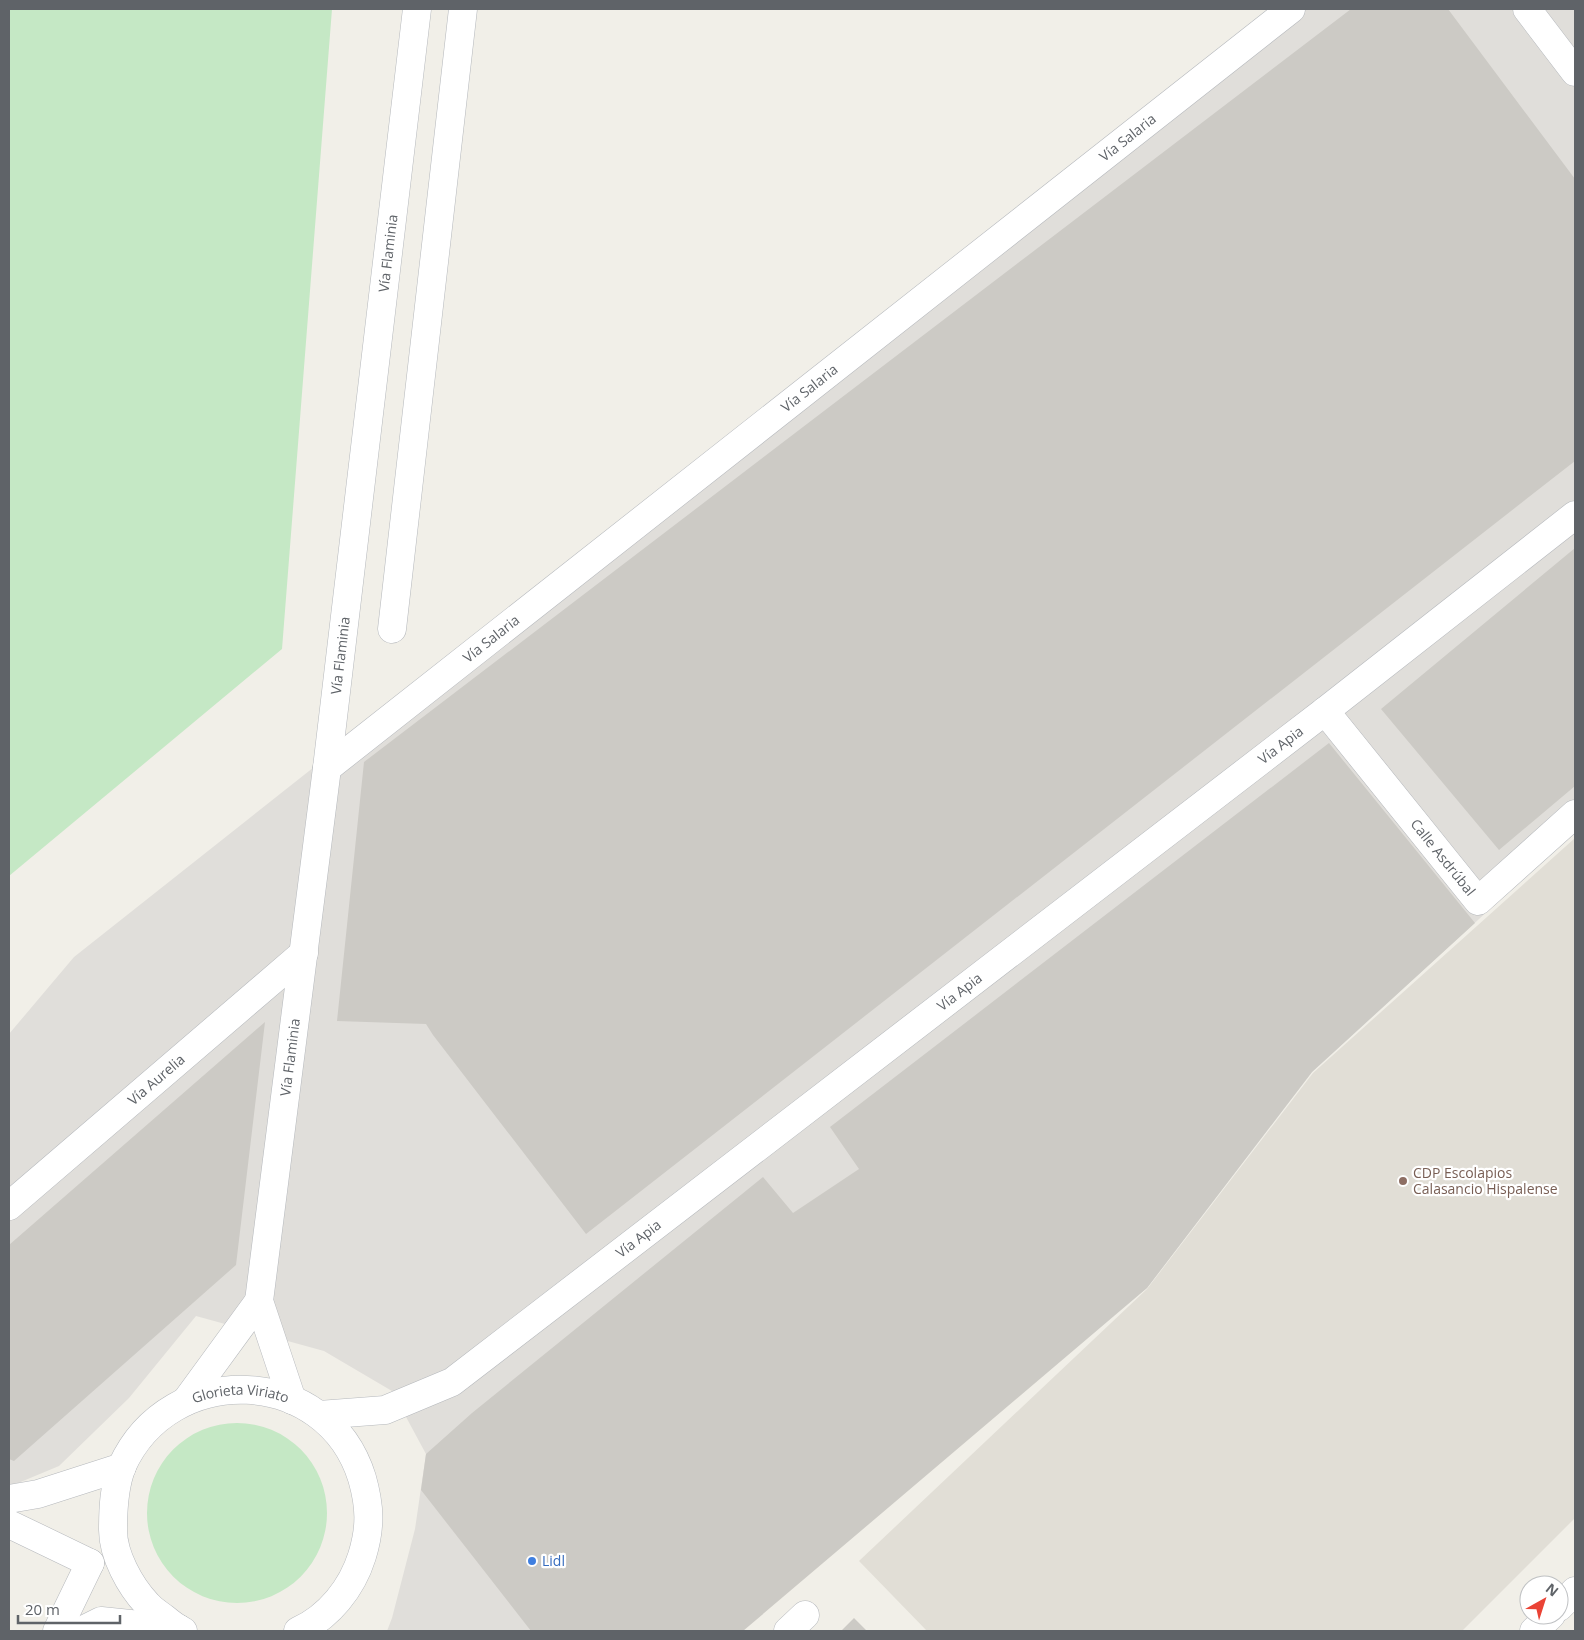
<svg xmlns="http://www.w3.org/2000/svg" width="1584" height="1640" font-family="'Open Sans',sans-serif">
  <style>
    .industrial { fill: #e0deda }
    .education { fill: #e1ded6 }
    .green { fill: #c5e8c5 }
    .building { fill: #cccac5 }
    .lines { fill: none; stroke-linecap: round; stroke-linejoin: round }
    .minor-casing { stroke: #b5b8bc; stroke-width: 29 }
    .minor { stroke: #fff; stroke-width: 28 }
    .education-dot { fill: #8d6e63; stroke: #fff; stroke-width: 2 }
    .shop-dot { fill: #3f7fe0; stroke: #fff; stroke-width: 2 }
    .labels { text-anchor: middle; stroke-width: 4.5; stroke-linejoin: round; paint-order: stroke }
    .street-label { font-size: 14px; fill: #5f6368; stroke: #fff }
    .education-label { font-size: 14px; fill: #785e54; stroke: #fff; text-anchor: start }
    .shop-label { font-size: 14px; fill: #366cbe; stroke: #fff; text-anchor: start }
  </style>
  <rect width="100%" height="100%" fill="#f1efe8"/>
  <path class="industrial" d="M1272,9H1575V831L1312,1072L1147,1288L812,1554L734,1631H387L392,1618L415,1529L426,1454L392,1391L324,1351L196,1316L129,1398L59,1466L11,1486L9,1485V1034L74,957Z"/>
  <path class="education" d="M1575,838V1518L1462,1631H927L859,1561L1147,1289L1313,1073Z"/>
  <path class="green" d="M9,9H332L282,649L9,876Z
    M147 1513a90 90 0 1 1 180 0a90 90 0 1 1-180 0Z"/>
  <path class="building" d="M1351,9H1448L1575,179V461L586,1234L433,1035L426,1024L337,1021L364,762Z
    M1575,548V786L1499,850L1381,709Z
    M1329,743L1475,923L1312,1072L1147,1288L743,1631H531L421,1490L426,1454L472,1413L763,1177L793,1213L859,1169L830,1127Z
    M265,1022L236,1265L14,1461L9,1459V1245Z
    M854,1618L867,1631H841Z"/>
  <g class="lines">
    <defs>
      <g id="minor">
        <path d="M1527,9L1575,72"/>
        <path d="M392,629L463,9"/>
        <path id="s1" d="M1325,711L1478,901L1575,814"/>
        <path id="s2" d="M327,768L1291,9"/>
        <path id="s3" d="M9,1206L304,953"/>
        <path id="s4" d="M292,1400L259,1301L327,768L417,9"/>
        <path d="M186,1401L259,1301"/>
        <path id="s5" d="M319,1415L385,1410L452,1382L1325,711L1575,515"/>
        <path d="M9,1499L38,1494L122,1467"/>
        <path d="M9,1524L90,1563"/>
        <path d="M1559,1607L1575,1591"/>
        <path d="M57,1631L90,1563"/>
        <path d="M81,1631L101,1621L179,1629"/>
        <path id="s6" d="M183,1631C176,1628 170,1623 164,1618C159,1614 152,1610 147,1604C130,1586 113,1555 113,1530C113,1508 114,1486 122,1466C170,1360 327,1365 362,1478C370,1506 371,1527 362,1556C352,1588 329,1617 298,1631"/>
        <path d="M788,1631L805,1615"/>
        <path d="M1534,1631L1551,1615"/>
      </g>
    </defs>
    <use href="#minor" class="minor-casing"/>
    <use href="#minor" class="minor"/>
  </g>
  <circle class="education-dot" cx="1403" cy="1181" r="5"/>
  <circle class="shop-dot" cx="532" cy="1561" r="5"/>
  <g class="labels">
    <g class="street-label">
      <text dy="5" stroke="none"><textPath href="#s2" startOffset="1019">Vía Salaria</textPath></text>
      <text dy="5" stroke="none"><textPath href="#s4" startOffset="1160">Vía Flaminia</textPath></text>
      <text dy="5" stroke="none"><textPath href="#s2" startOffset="614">Vía Salaria</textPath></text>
      <text dy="5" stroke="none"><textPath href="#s2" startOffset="209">Vía Salaria</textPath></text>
      <text dy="5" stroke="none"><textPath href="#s4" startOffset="755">Vía Flaminia</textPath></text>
      <text dy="5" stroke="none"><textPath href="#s5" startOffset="1184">Vía Apia</textPath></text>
      <text dy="5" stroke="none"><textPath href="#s1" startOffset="188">Calle Asdrúbal</textPath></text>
      <text dy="5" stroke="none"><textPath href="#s5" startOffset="779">Vía Apia</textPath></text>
      <text dy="5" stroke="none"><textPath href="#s4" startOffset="350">Vía Flaminia</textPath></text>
      <text dy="5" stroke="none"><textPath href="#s3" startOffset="194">Vía Aurelia</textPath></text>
      <text dy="5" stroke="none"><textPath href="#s5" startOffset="374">Vía Apia</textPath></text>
      <text dy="5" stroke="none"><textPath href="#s6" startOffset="342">Glorieta Viriato</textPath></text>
    </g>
    <g class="education-label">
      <text x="1413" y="1178">CDP Escolapios<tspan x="1413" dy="16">Calasancio Hispalense</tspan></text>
    </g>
    <g class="shop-label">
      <text x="542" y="1566">Lidl</text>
    </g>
  </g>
  <rect width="1584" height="1640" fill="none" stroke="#5f6368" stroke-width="20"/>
  <g transform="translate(1544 1600) rotate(39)"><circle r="24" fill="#ffffff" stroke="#bfc1c3"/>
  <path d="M0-4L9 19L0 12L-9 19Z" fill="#ea4335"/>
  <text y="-8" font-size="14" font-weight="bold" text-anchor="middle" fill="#5f6368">N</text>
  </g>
  <path d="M18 1615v8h102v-8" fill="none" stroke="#5f6368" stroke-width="2.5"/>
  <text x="25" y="1615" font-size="15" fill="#5f6368" stroke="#ffffff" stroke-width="4" paint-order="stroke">20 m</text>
</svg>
